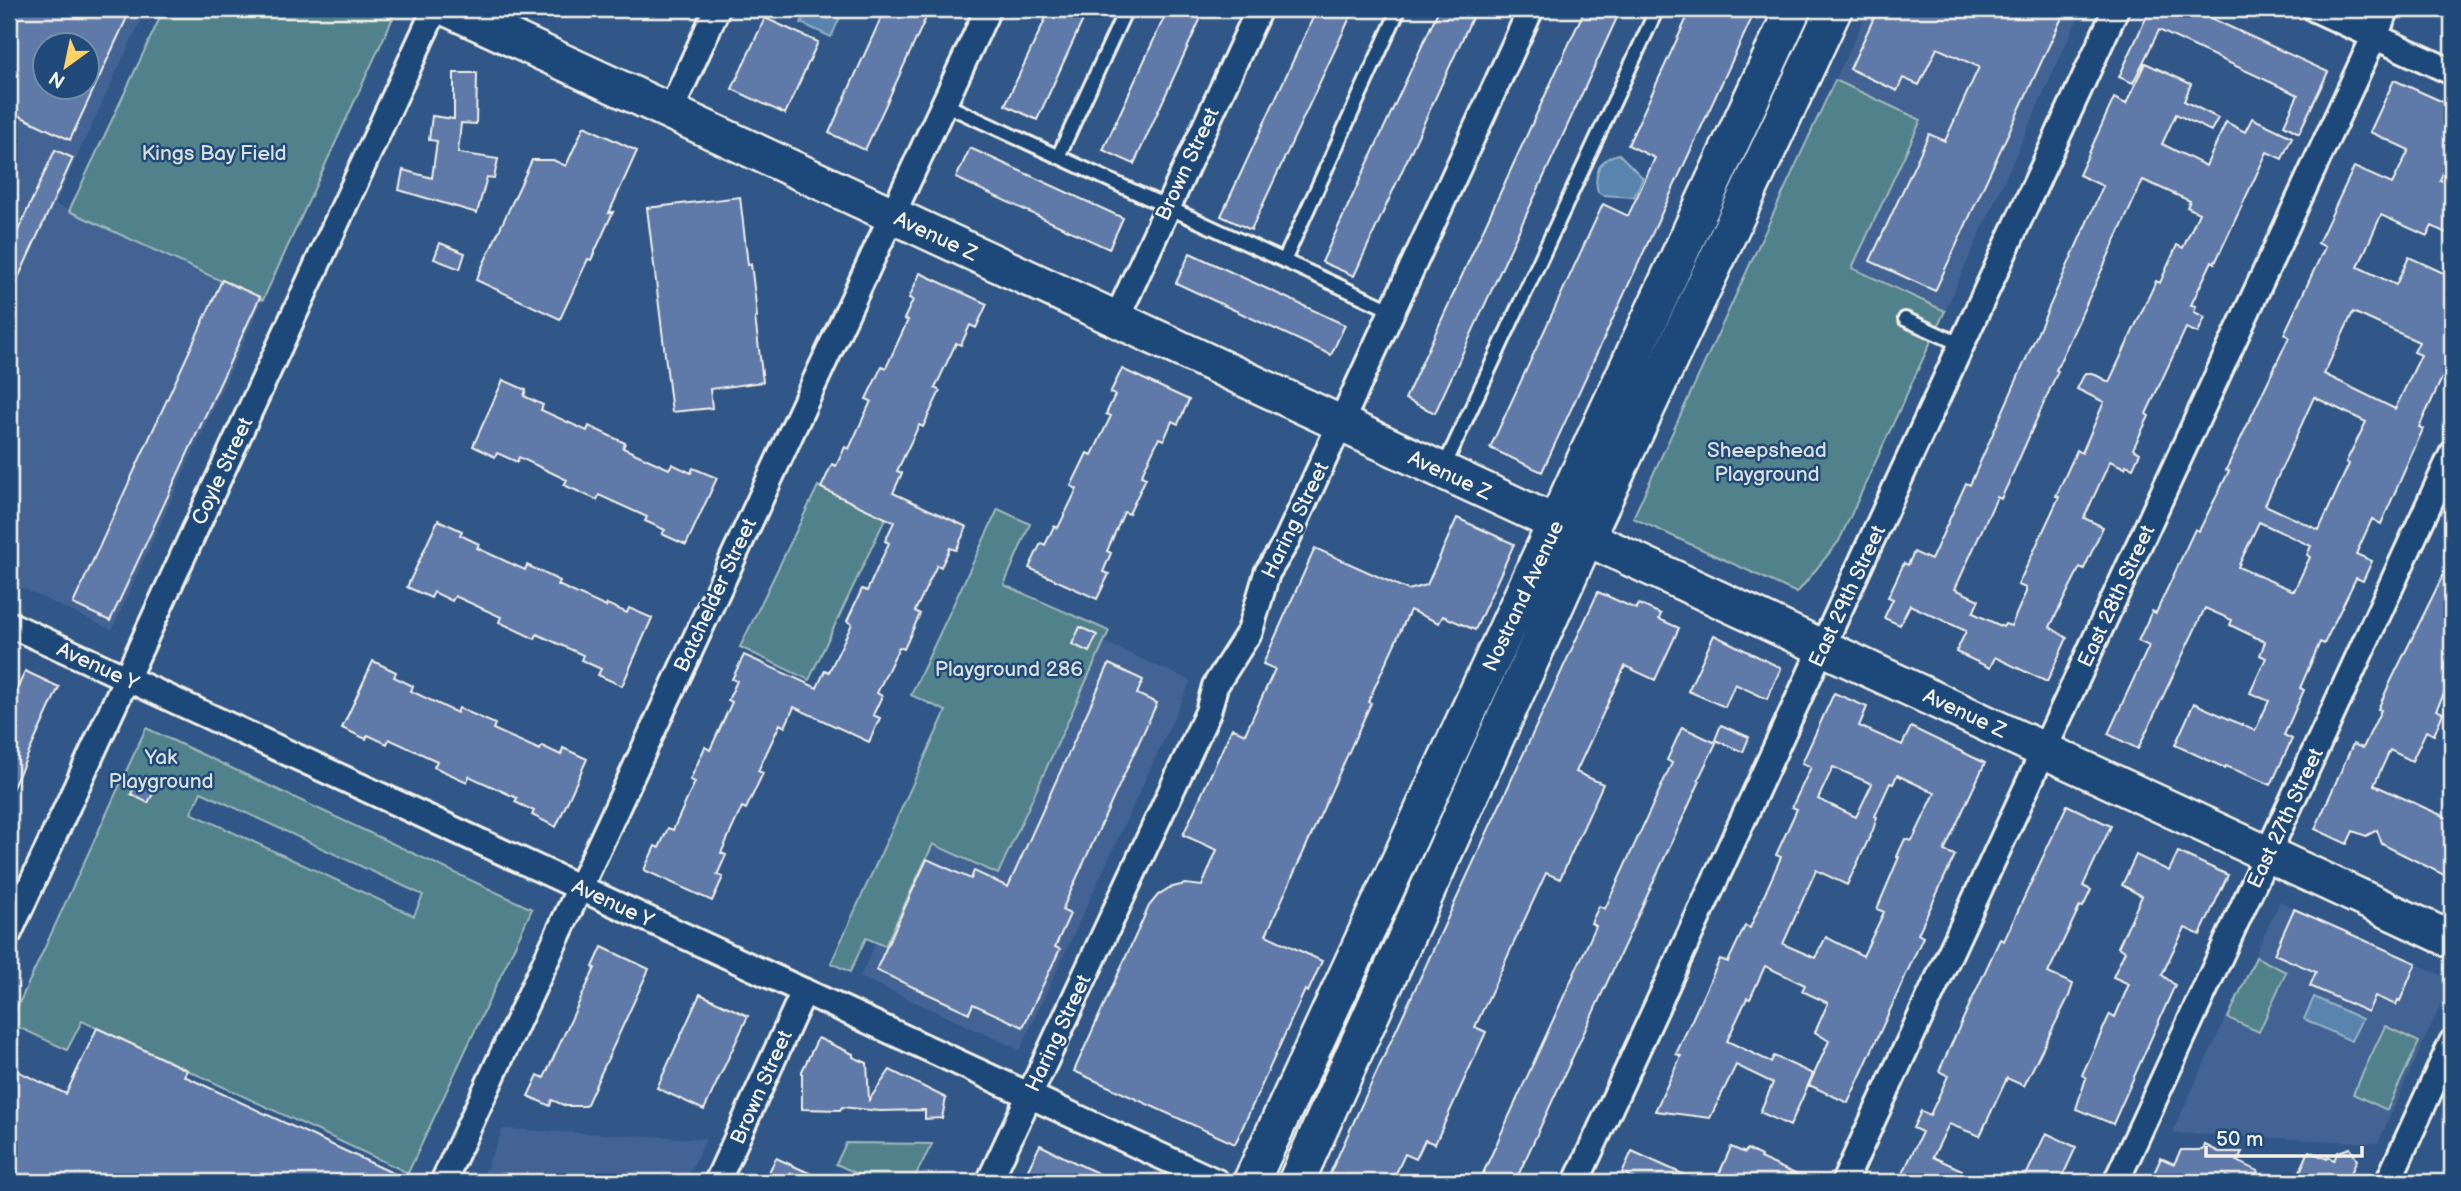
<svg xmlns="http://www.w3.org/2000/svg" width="2461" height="1191" font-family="'Balsamiq Sans',sans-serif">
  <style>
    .built { fill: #426493; fill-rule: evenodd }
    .green { fill: #51818b; stroke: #a2b9ba; stroke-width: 2; fill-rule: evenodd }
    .water { fill: #5984ad; stroke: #97b0c5; stroke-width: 2 }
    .building { fill: #5e79a8; stroke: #f4f1e8; stroke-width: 2; fill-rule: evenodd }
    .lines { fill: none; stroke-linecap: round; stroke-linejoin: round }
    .lane-casing { stroke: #f4f1e8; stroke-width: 18 }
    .street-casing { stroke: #f4f1e8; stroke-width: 30 }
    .secondary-casing { stroke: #f4f1e8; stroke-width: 40 }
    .lane { stroke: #1f4a7a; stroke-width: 12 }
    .street { stroke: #1f4a7a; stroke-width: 24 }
    .secondary { stroke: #1f4a7a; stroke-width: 35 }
    .labels { text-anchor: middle; stroke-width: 5; stroke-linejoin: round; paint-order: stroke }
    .park-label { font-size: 21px; fill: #dce0da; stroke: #1f4a7a }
    .street-label { font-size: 21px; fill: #f4f1e8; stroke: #1f4a7a }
  </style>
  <rect width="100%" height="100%" fill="#305787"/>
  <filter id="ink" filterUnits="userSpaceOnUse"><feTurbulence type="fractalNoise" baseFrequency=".0143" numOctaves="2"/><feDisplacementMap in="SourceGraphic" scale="14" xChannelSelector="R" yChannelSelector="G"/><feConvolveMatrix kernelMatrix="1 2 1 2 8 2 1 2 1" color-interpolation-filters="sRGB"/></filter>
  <g filter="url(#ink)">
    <path class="built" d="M9,9H146L55,204L263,300L112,630L9,582ZM46,46H88V88H46Z
      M1869,9H2082L1945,311L1852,268L1921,121L1835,80Z
      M1104,642L1191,681L1020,1050L860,977L876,942L885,945L933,844L999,874Z
      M2280,901L2452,980L2378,1143L2172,1133Z
      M503,1129L706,1139L686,1182H480Z"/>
    <path class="green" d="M164,9H397L263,300L69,211Z
      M1835,80L1921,120L1852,268L1945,311L1839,541L1797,593L1633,518Z
      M818,486L886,517L809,680L740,647Z
      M998,509L1030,524L1004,585L1109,631L998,874L933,844L885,946L866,938L850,972L831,963L946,711L911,695Z
      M146,728L532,909L408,1173L82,1021L67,1050L10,1023ZM201,792L423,895L414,916L191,813Z
      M2256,957L2286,972L2259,1032L2228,1018Z
      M2385,1026L2419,1042L2387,1110L2353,1094Z
      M846,1143L932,1144L912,1182H875L836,1164Z"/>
    <path class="water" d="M808,9L829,19L833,12L836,13L838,9L843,11L831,37L801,23Z
      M1619,154L1643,178L1634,197L1603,195L1598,192C1593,174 1599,158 1619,154Z
      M2314,997L2362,1019L2351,1041L2304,1019Z"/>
    <path class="building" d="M9,9H131L70,140L9,111ZM46,46H88V88H46Z
      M885,9H930L865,150L829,133Z
      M1050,9H1088L1037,120L1005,105Z
      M1168,9H1205L1134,164L1103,150Z
      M1317,9H1354L1251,230L1221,216Z
      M1439,9H1476L1354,276L1322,262Z
      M1585,9H1621L1435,413L1405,399Z
      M1691,9H1756L1542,472L1490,448L1603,204L1628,216L1655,158L1628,145Z
      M1878,9H2066L1935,291L1870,261L1929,134L1945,141L1979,67L1937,48L1919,85L1903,78L1897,91L1850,69Z
      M2150,9H2191L2328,72L2299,133L2284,125L2298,95L2159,30L2133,83L2119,77Z
      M765,18L818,42L785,114L732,89Z
      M2145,63L2191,84L2184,101L2218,118L2211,131L2176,114L2162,144L2206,166L2226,122L2245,132L2252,118L2292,137L2282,159L2267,152L2215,263L2212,261L2191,305L2196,306L2194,312L2205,317L2198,333L2186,328L2146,414L2149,416L2133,449L2140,453L2133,468L2126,465L2125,468L2110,461L2084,518L2103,527L2084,569L2080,567L2050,627L2067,638L2047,682L1995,657L1990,668L1956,652L1966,631L1910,605L1900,625L1884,618L1893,599L1888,597L1904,563L1908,565L1914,552L1931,560L1966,483L1970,485L2103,186L2079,175L2114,98L2126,104ZM2143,180L2190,201L2187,207L2199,213L2183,248L2177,245L2160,283L2156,281L2109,382L2092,373H2085L2077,389L2104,402L2082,453L2077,450L2056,496L2059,497L2018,585L2026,588V592L2011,626L2005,624L2003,627L1973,613L1979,600L1955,589L1997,497L2001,499L2008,484L2058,371L2056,370Z
      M454,73H477L476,124L461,123L458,153L498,159L494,178L487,177L477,213L399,190L403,170L432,178L437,141L429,140L432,116L454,119Z
      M2394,80L2452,106V153L2440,180L2452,185V236L2432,226L2427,236L2381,215L2358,267L2396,285L2409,257L2452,277V370L2447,367L2430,404L2419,427L2423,429L2381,524L2372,519L2356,554L2372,561L2363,581L2356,578L2324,644L2320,642L2300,688L2304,690L2284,735L2292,739L2271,785L2226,766L2225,768L2175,745L2194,703L2255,731L2269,701L2250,693L2266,658L2260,655L2265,642L2230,625L2232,620L2205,608L2138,749L2108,734L2149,646L2138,641L2152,611L2156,613L2195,529L2199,531L2229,471L2226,470L2289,337L2284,334L2325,247L2318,243L2354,167L2392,184L2409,150L2370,132ZM2353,312L2419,342L2414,352L2421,355L2395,409L2324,374ZM2314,397L2366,422L2346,462L2349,464L2319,530L2265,505ZM2259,522L2311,546L2307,555L2310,557L2294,591L2238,567Z
      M584,126L637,151L609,213L613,212L591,260L588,259L560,319L476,280L532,160H553L566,166Z
      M970,148L1123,218L1109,249L956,178Z
      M55,150L73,158L9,298V250Z
      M740,197L748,265L751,264L755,296L757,317H755L763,382L710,389L712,408L672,412L647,208Z
      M440,243L465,253L460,269L434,259Z
      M1190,253L1345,325L1331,355L1176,283Z
      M920,273L987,304L976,328L970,325L961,345L956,343L935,388L940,391L923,427L919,425L897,471L902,473L893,493L967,527L956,550L950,548L941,567L937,565L915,611L920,614L904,649L899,647L877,693L882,696L873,715L880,718L869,742L794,707L785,727L780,724L758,771L763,773L746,809L742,807L721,853L726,855L717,875L723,877L712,901L644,870L655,846L659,848L668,828L673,830L695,782L690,780L705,747L710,750L732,702L728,700L737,681L732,679L744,655L817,688L825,670L829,672L852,624L847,621L862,589L867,591L889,543L885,541L894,522L821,488L832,464L836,466L845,447L849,449L871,401L866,399L882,366L886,368L908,320L904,319L913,300L909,298Z
      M222,280L260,297L110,621L73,604Z
      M1122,369L1189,400L1178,424L1172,421L1164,440L1159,438L1141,476L1146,478L1129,514L1124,512L1107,551L1111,553L1103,572L1109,574L1097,599L1029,568L1041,543L1045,545L1054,526L1058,528L1077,489L1071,486L1087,453L1092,455L1111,416L1106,414L1115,395L1110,393Z
      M503,380L526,390L524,396L543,405L541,410L587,431L589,426L625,443L623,448L669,469L672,464L691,473L693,468L717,478L686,545L662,534L665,530L645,521L647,517L599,495L597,500L564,485L567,480L519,457L517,462L497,453L495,457L473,446Z
      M1457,518L1514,544L1475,630L1443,616L1439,623L1410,610L1368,702L1371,703L1266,935L1322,961L1308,992L1305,990L1235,1144L1074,1071L1149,906L1158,895L1169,888L1185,884L1202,886L1217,850L1183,835L1232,728L1245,734L1275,669L1263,664L1315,548L1408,590L1427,585Z
      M438,520L462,531L460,535L479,544L477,548L525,570L527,565L560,581L558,585L606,607L607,604L627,613L629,608L652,618L622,686L598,675L601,669L581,660L583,655L537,634L535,639L499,622L501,617L455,596L452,601L434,592L431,598L407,587Z
      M2452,557V678L2436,710L2443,713L2434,735L2426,731L2412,761L2390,750L2374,785L2452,820V879L2382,844L2377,830L2366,836L2353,831L2347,844L2315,829L2353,744L2363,748L2381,710L2378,709L2388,687Z
      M1598,592L1636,609L1639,604L1661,614L1659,619L1679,628L1655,680L1625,666L1576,772L1603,784L1560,879L1546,873L1475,1027L1486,1032L1435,1144L1425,1140L1416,1159L1405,1154L1392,1182H1326Z
      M1080,627L1097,635L1089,652L1072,644Z
      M1714,635L1781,668L1767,699L1735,684L1725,707L1688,691Z
      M373,661L396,672L394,677L413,686L411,691L457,713L459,708L495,724L493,729L540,750L542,746L561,755L563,748L587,759L556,827L532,815L534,811L515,802L517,798L469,776L467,782L434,767L437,761L389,739L387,744L368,735L366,739L342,728Z
      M1109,664L1143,680L1137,694L1157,703L1062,910L1070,914L1055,947L1060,949L1023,1027L973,1004L969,1013L876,970L927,859L971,879L974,871L1008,887Z
      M25,671L59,687L9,796V708Z
      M1834,693L1867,707L1859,726L1902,745L1911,727L1985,763L1944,851L1955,855L1918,934L1923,937L1848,1103L1809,1085L1829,1041L1815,1032L1828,1003L1802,991L1805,985L1765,966L1750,999L1747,998L1727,1041L1771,1062L1774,1056L1813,1074L1790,1126L1760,1112L1773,1083L1736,1065L1710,1118L1655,1111L1681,1056L1676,1054L1720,959L1728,962L1745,926L1750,928L1781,857L1776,855L1797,809L1792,807L1811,767L1802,763ZM1833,767L1872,784L1856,817L1818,799ZM1897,775L1935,793L1914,837L1911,841L1905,839L1897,856L1899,857L1877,909L1884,912L1863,956L1826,937L1815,958L1783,944L1816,870L1847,885L1873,830L1877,817L1875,816L1890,783L1893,784Z
      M1721,725L1749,737L1743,752L1715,740Z
      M1682,727L1716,743L1698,780L1700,781L1515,1182H1479L1596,926L1591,923L1599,906L1605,909L1672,763L1667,760Z
      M139,777L157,786L148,803L131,794Z
      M2067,805L2111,826L2083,886L2091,890L2083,907L2080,906L2048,973L2073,984L2069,996L2024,1086L2007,1078L1980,1136L1949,1124L1933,1157L1962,1170L1956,1182H1899L1922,1132L1913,1128L1921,1111L1930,1115L1948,1076L1939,1071L2000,939L2004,941Z
      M2178,852L2228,875L2200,935L2185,928L2172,953L2162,975L2175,985L2113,1124L2076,1109L2086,1078L2082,1075L2110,1014L2115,1017L2129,984L2113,977L2125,951L2118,947L2142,896L2122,885L2136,855L2169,871Z
      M2294,909L2416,963L2400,1001L2398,1000L2396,1005L2375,996L2368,1012L2310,986L2316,972L2274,954Z
      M602,947L649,969L586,1106H566L552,1100L550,1106L528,1096L538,1075L544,1078L595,968L593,967Z
      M700,994L748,1016L704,1110L657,1088Z
      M97,1028L187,1070L184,1076L412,1182H9V1078L13,1069L66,1094Z
      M818,1038L853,1054V1057L867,1063L869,1100L890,1070L946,1098L942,1118L925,1119V1110L880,1111L842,1107L840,1110L802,1109V1071Z
      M2046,1133L2076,1147L2060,1182H2023Z
      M1040,1145L1078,1164L1117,1182H1022Z
      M2205,1145L2219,1152H2242L2237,1161L2258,1171L2253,1182H2239L2226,1176L2223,1182H2166L2153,1175L2161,1158L2174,1164L2181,1150H2203Z
      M1731,1147L1745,1153L1747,1149L1761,1156L1760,1158L1813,1182H1738L1719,1174Z
      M2350,1148L2357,1160L2347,1182H2299L2301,1177L2298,1176L2309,1151L2327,1159L2328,1157L2334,1160L2338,1152Z
      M1632,1151L1700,1182H1641L1622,1173Z
      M776,1158L829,1182H764Z"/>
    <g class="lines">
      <defs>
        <path id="lane" d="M944,104L1393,311
          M1058,157L1126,9
          M1284,261L1399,9
          M1905,319L1962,345
          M1443,469L1657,9"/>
        <path id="street" d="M2315,9L2452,72
          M670,112L717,9
          M1116,320L1259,9
          M9,624L1217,1182
          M9,933L435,9
          M443,1182L988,9
          M717,1182L804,991
          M989,1182L1208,712L1215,686L1250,631L1267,573L1285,544L1531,9
          M1576,1182L2116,9
          M1844,1182L2387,9
          M2116,1182L2452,454
          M2388,1182L2452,1042"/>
        <path id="secondary" d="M449,9L2452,940
          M1251,1182L1793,9
          M1296,1182L1586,538L1834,9"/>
      </defs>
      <use href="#lane" class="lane-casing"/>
      <use href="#street" class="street-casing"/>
      <use href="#secondary" class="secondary-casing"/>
      <use href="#lane" class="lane"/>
      <use href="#street" class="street"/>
      <use href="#secondary" class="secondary"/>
    </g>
  </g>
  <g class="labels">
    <g class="park-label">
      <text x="214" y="160">Kings Bay Field</text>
      <text x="1767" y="457">Sheepshead<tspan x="1767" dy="24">Playground</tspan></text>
      <text x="1009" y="676">Playground 286</text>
      <text x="161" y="764">Yak<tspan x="161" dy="24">Playground</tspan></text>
    </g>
    <g class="street-label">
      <text transform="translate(1187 164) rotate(-65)" y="7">Brown Street</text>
      <text transform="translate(936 236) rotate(25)" y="7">Avenue Z</text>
      <text transform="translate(222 471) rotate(-65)" y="7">Coyle Street</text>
      <text transform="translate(1450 475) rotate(25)" y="7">Avenue Z</text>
      <text transform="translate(1295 520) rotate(-64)" y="7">Haring Street</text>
      <text transform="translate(715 595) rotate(-65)" y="7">Batchelder Street</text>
      <text transform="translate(1523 596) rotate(-65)" y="7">Nostrand Avenue</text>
      <text transform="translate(1847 596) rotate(-65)" y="7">East 29th Street</text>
      <text transform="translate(2116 596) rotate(-65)" y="7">East 28th Street</text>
      <text transform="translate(98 666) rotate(25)" y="7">Avenue Y</text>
      <text transform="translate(1965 713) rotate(25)" y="7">Avenue Z</text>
      <text transform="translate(2285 818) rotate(-65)" y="7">East 27th Street</text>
      <text transform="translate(613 903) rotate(25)" y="7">Avenue Y</text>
      <text transform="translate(1058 1033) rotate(-65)" y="7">Haring Street</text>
      <text transform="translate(761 1087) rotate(-66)" y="7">Brown Street</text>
    </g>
  </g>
  <rect width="2461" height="1191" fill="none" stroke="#1f4a7a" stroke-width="35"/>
  <rect x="18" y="18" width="2426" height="1156" fill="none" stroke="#f4f1e8" stroke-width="2.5" filter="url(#ink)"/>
  <g transform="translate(66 66) rotate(213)"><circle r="33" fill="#1f4a7a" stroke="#748da6" stroke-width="2"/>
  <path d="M0-5L12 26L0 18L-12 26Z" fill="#ffd166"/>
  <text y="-10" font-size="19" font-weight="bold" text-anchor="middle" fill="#f4f1e8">N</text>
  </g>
  <path d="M2206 1146v10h156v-10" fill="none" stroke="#f4f1e8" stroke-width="3.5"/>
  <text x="2216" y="1146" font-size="21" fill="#f4f1e8" stroke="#1f4a7a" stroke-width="5" paint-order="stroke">50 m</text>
</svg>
